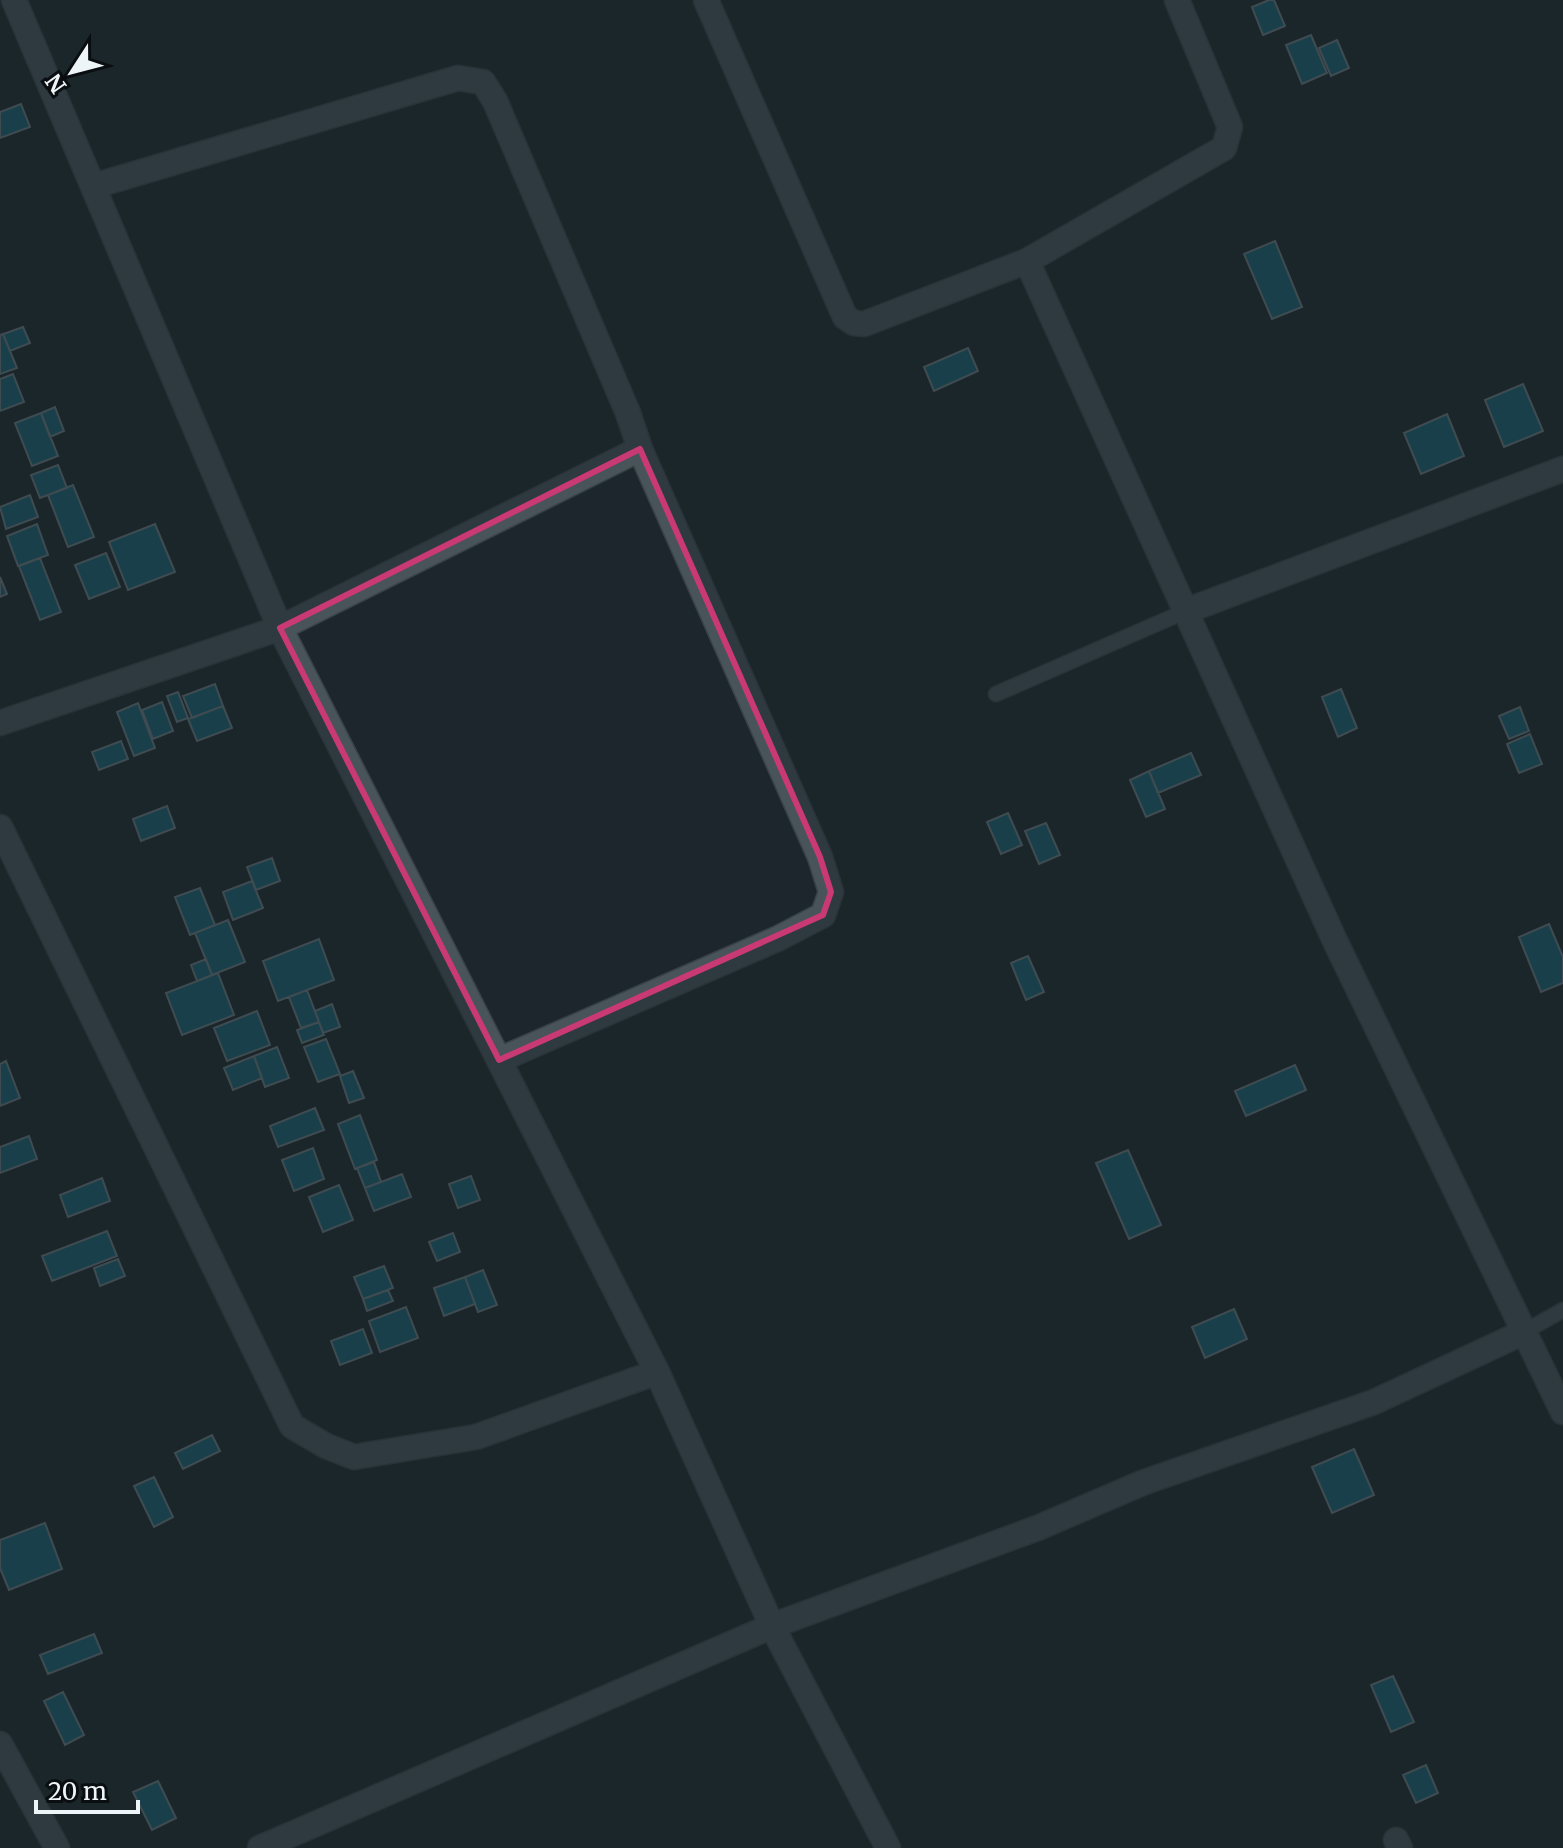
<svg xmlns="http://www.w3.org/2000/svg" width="1563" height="1848" font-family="Merriweather,serif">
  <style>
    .building { fill: #186170; stroke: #6a797c; stroke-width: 2 }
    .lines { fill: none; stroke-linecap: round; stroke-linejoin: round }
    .lane-casing { stroke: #394246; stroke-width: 17 }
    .street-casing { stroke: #394246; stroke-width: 27 }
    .lane { stroke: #48535a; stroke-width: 14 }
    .street { stroke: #48535a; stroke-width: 24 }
    .marked { fill: none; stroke: #c93973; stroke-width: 6; stroke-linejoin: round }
  </style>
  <rect width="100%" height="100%" fill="#1c262c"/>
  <path class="building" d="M1269,0H1274L1285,26L1263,35L1252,7Z
    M1311,35L1327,73L1302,84L1286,45Z
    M1337,40L1349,68L1331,76L1319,48Z
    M21,104L30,127L0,138V112Z
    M1275,241L1302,307L1272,319L1244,254Z
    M23,327L30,343L10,351L3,334Z
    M3,334L17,368L0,374V335Z
    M968,348L978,371L934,391L924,367Z
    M13,374L24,402L0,411V379Z
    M1523,384L1543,431L1504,447L1485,400Z
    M55,407L64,431L50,437L41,413Z
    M41,413L58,456L32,466L15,423Z
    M1447,414L1464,456L1421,474L1404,433Z
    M58,465L67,488L40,498L31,475Z
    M73,485L94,537L68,547L48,495Z
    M30,495L38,517L6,529L0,507Z
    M37,524L48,555L18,566L7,536Z
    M155,524L175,572L128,590L109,542Z
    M106,553L120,587L89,599L75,565Z
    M40,558L61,612L40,620L19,566Z
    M0,577L7,594L0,597Z
    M215,684L223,706L192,718L183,696Z
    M1341,689L1357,728L1338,737L1322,697Z
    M178,692L188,718L177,722L167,696Z
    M162,702L173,731L153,739L142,710Z
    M138,703L155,748L134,756L117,712Z
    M223,706L232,728L197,741L188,719Z
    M1520,707L1529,731L1509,739L1499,716Z
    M1530,734L1542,764L1519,773L1507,744Z
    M121,741L128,759L99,770L92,752Z
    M1191,753L1201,775L1158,793L1149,771Z
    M1149,771L1165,809L1146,817L1130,780Z
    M167,806L175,828L141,841L133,819Z
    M1008,813L1022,845L1001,854L987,822Z
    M1046,823L1060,855L1039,864L1025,831Z
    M272,858L280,881L256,890L247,867Z
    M252,881L263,908L233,920L223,892Z
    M200,888L215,925L190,935L175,897Z
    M228,920L245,962L212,975L195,933Z
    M1549,924L1563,957V983L1541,992L1519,937Z
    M319,939L334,980L278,1001L263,961Z
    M1028,956L1044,992L1026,1000L1011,963Z
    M206,959L212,975L197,981L191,965Z
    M218,973L234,1015L182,1035L166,993Z
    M307,990L319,1022L301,1028L289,997Z
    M332,1004L340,1027L323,1033L315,1011Z
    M257,1011L270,1045L227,1061L214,1028Z
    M319,1022L324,1035L302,1043L297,1030Z
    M326,1039L340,1074L318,1082L304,1047Z
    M277,1047L289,1078L265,1087L254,1056Z
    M254,1056L262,1078L233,1090L224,1068Z
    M6,1061L20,1098L0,1106V1064Z
    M1295,1065L1306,1090L1246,1116L1235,1091Z
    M353,1071L364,1098L349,1103L340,1076Z
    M315,1108L324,1130L278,1147L270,1126Z
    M360,1115L377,1160L355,1169L338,1124Z
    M29,1136L37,1159L0,1173V1147Z
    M313,1148L324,1179L294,1191L282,1160Z
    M1128,1150L1161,1225L1129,1239L1096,1163Z
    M374,1162L381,1182L365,1188L357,1168Z
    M402,1174L411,1197L374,1211L365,1188Z
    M471,1176L480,1200L458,1208L449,1184Z
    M102,1178L110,1201L68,1217L60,1195Z
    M339,1185L353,1220L323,1232L309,1197Z
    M107,1231L117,1256L52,1281L42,1256Z
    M453,1233L460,1252L437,1261L429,1242Z
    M118,1259L125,1276L100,1286L94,1268Z
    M384,1266L393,1288L363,1299L354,1277Z
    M483,1270L497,1305L478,1312L465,1277Z
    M465,1277L475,1304L444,1316L434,1288Z
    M388,1290L393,1301L367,1311L363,1299Z
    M406,1307L418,1338L380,1352L369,1321Z
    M1234,1309L1247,1339L1205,1358L1192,1327Z
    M363,1329L372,1353L340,1365L331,1341Z
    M212,1435L220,1451L183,1469L175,1453Z
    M1354,1449L1374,1495L1332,1513L1312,1467Z
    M154,1477L173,1517L154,1527L134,1486Z
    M45,1523L62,1569L9,1590L0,1568V1540Z
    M94,1634L102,1653L48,1674L40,1655Z
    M1393,1676L1414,1722L1391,1732L1371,1685Z
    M63,1692L84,1735L65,1745L44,1701Z
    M1426,1765L1438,1793L1416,1803L1403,1775Z
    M158,1781L176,1818L152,1830L133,1792Z"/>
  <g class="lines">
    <defs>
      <path id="lane" d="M996,694L1186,611
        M1524,1332L1563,1310"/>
      <path id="street" d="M14,0L280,628L657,1372L772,1626L888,1848
        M706,0L845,317L854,323L864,324L1027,261L1224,148L1230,127L1177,0
        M1027,261L1335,941L1563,1412
        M1186,611L1563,469
        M0,723L280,628L640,449L628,413L495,101L483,82L458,78L94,186
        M0,827L292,1426L326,1446L354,1457L476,1437L657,1372
        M499,1060L779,938L823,915L831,892L820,857L640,449
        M0,1744L57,1848
        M1396,1840L1400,1848
        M260,1848L772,1626L1040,1527L1142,1483L1374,1402L1524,1332"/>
    </defs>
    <use href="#lane" class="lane-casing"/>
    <use href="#street" class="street-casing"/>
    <use href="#lane" class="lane"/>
    <use href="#street" class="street"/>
  </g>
  <path d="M0 0H1563V1848H0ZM640,449L820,857L831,892L823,915L499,1060L280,628Z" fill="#1c262c" fill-opacity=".55" fill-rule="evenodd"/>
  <path class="marked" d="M640,449L820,857L831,892L823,915L499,1060L280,628Z"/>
  <g transform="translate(72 72) rotate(234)" stroke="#0a0e11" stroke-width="6" paint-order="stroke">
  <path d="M0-6L14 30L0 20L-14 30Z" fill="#eef5f9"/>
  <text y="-12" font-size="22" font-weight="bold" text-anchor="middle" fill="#eef5f9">N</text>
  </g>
  <path d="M36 1800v12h102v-12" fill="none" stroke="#eef5f9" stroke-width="4"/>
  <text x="48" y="1800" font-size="24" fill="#eef5f9" stroke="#0a0e11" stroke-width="6" paint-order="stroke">20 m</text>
</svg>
